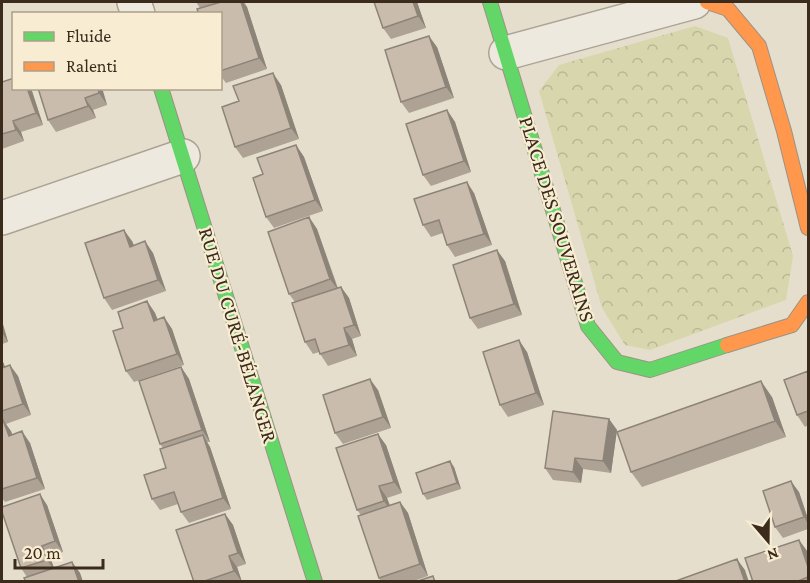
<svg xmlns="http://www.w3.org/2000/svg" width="810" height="583" font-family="'Crimson Pro',serif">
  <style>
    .park { fill: url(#park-crowns) }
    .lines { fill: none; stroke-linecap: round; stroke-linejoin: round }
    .street-casing { stroke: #aba396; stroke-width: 36 }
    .fast-casing { stroke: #9b9285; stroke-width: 16 }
    .slow-casing { stroke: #9b9285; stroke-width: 16 }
    .street { stroke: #eee9de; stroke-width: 33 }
    .fast { stroke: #63d668; stroke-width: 14 }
    .slow { stroke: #ff974d; stroke-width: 14 }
    .wall { fill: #aea295 }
    .shaded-wall { fill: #8d8479 }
    .building { fill: #cabcad; stroke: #8d8479; stroke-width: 1.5 }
    .labels { text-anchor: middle; stroke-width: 4.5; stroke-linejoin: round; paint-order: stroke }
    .street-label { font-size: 21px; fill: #3b2b1d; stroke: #f8edd2 }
  </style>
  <defs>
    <pattern id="park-crowns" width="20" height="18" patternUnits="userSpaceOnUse" patternTransform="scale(1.5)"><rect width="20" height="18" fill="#d7d6ad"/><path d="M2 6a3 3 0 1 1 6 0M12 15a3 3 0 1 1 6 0" fill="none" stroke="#b9b894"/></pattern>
  </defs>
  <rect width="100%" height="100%" fill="#e6decc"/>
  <path class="park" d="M695,26L728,38L793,256L786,300L650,350L625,345L602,308L539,91L559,65Z"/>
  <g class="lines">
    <defs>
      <path id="street" d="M134,2L138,14
        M506,53L694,2
        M2,218L183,156"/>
      <path id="fast" d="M490,2L588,326L617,362L650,370L727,345
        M161,88L315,582"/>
      <path id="slow" d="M707,2L728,9L759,46L784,131L808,228
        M727,345L792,325L808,302"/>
    </defs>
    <use href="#street" class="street-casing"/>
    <use href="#fast" class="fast-casing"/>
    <use href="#slow" class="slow-casing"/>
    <use href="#street" class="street"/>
    <use href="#fast" class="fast"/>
    <use href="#slow" class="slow"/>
  </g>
  <path class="wall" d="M196,2H246H244L247,7L267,69L226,83L220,75V14L200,8Z
    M417,2L426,28L391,39L383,28Z
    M437,47L454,98L409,113L401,102Z
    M2,82L14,88H31L43,125L21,132L24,141L2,149Z
    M281,85L299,139L243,158L235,147L239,101Z
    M38,88H102L107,105L93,110L96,118L56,132L48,120Z
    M447,110L455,122L471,172L431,186L423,175Z
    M296,145L304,157L323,211L274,228L266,217L263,174Z
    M474,193L492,245L455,257L447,245L443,233L431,237L423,225Z
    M309,217L317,229L338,288L341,287L349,298L361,336L352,339L357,356L328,366L319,352L313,354L305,342L295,302L289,294Z
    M132,241L134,245L153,253L166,291L112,310L104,298Z
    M505,261L522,315L478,329L470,318Z
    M147,301L155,313L158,320L164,317L172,329L184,365L134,382L126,371L123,328Z
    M2,321L8,342L2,344Z
    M527,352L544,405L508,417L500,405Z
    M2,360L5,367L18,376L31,415L6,424L12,434L30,443L45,489L5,502L2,498Z
    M181,367L189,379L210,442H207L210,447L231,509L189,523L181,512L178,504L160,510L152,499L166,468L163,448L160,444Z
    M808,371V425L805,427L797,415Z
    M378,390L391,428L343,444L335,433Z
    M772,397L786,437L642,487L631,472Z
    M609,419L617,430L611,473L583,469L581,483L553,480L545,468Z
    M386,445L402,493L387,498L390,505L400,502L408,513L428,576L411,582H381L379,578L361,515L357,510Z
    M454,467L461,489L427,500L423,494Z
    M799,492L808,519V529L783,538L775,527Z
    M47,505L63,552L50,557L54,568L72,562L80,573L83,582H26L27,577L21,568Z
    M225,514L233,525L246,564L237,567L242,582H194Z
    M799,540L807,551L808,555V582H753Z"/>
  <path class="shaded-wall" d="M241,2H243L247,7L267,69L259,58Z
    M413,2H417L426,28L418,16Z
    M429,36L437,47L454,98L446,87Z
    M273,73L281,85L299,139L291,128Z
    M27,88H31L43,125L36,113Z
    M98,88H102L107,105L99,93Z
    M85,98L93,110L96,118L88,106Z
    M447,110L455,122L471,172L464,161Z
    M13,121L21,132L24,141L16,130Z
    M296,145L304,157L323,211L315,200Z
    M467,182L474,193L492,245L484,234Z
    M309,217L317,229L338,290L330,279Z
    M124,230L132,241L138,258L130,247Z
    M145,241L153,253L166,291L158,280Z
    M497,250L505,261L522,315L514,304Z
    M341,287L349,298L361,336L354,325Z
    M147,301L155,313L162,332L154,321Z
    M164,317L172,329L184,365L177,354Z
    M2,321L8,342L2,333Z
    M344,328L352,339L357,356L349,345Z
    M519,340L527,352L544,405L536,393Z
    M2,360L4,364L9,380L2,369Z
    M10,365L18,376L31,415L23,404Z
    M181,367L189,379L210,442L202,430Z
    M370,379L378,390L391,428L383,417Z
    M761,381L772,397L786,437L775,421Z
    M609,419L617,430L611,473L603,461Z
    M3,420L11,431L17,447L9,436Z
    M22,431L30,443L45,489L37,478Z
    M378,434L386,445L402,493L394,482Z
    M203,435L210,447L231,509L223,498Z
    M575,458L583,469L581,483L573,472Z
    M450,461L454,467L461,489L457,483Z
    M791,481L799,492L808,519V524L804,517Z
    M379,486L387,498L392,513L384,501Z
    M40,494L47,505L63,552L55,541Z
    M400,502L408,513L428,576L420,564Z
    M225,514L233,525L246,564L238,553Z
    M799,540L807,551L808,555V567Z
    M42,546L50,557L55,571L47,560Z
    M229,556L237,567L242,582L234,571Z
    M737,559L745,570L749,582H745Z
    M72,562L80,573L83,582H79Z"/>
  <path class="building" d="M221,2H241L259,58L220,71V14H199L197,9Z
    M374,2H413L418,16L383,28Z
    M429,36L446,87L401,102L385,50Z
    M273,73L291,128L235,147L222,107L239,101L233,86Z
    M14,78V88H27L36,113L13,121L16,130L2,134V82Z
    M38,88H98L99,93L85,98L88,106L48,120Z
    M447,110L464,161L423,175L406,124Z
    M296,145L315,200L266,217L253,178L263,174L257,158Z
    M467,182L484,234L447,245L439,220L423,225L414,199Z
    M309,217L330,279L289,294L268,232Z
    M124,230L130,247L145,241L158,280L104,298L85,243Z
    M497,250L514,304L470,318L453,265Z
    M341,287L354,325L344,328L349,345L320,354L315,339L305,342L292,303Z
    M147,301L154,321L164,317L177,354L126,371L113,331L123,328L118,312Z
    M519,340L536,393L500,405L483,352Z
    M10,365L23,404L2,411V368Z
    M181,367L202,430L160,444L139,381Z
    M808,371V411L797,415L784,380Z
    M370,379L383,417L335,433L323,395Z
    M761,381L775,421L631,472L617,432Z
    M553,411L609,419L603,461L575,458L573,472L545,468Z
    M3,420L9,436L22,431L37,478L2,489V421Z
    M378,434L394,482L379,486L384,501L357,510L336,448Z
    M203,435L223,498L181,512L174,492L152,499L144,475L166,468L160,449Z
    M450,461L457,483L423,494L416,473Z
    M791,481L804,517L775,527L763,491Z
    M40,494L55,541L42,546L47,560L21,568L2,512V507Z
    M400,502L420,564L379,578L358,516Z
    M225,514L238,553L229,556L234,571L202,582H194L176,530Z
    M799,540L808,567V577L796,582H753L745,558Z
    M737,559L745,582H673Z
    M72,562L79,582H26L24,578Z
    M433,576L435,582H415Z"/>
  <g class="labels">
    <g class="street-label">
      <text transform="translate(557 219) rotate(73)" y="7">PLACE DES SOUVERAINS</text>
      <text transform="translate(238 335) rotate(73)" y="7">RUE DU CURÉ-BÉLANGER</text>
    </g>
  </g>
  <rect width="810" height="583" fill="none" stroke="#3b2b1d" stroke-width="6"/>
  <rect x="12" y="12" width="210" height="78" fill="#f8edd2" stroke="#ac9f8a" stroke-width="1.5"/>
  <rect x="24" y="32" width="30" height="9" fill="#63d668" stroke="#ac9f8a" stroke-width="1.5"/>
  <text x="66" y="42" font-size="18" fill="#3b2b1d">Fluide</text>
  <rect x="24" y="62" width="30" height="9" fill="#ff974d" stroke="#ac9f8a" stroke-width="1.5"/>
  <text x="66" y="72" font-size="18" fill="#3b2b1d">Ralenti</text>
  <g transform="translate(768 541) rotate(160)" stroke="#f8edd2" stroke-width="4.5" paint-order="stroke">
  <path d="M0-4.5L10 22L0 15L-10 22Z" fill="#3b2b1d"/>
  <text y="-9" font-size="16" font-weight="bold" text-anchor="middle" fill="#3b2b1d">N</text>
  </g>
  <path d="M15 559v9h88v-9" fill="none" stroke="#3b2b1d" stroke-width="3"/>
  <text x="24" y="559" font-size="18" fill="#3b2b1d" stroke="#f8edd2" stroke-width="4.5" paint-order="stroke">20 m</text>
</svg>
